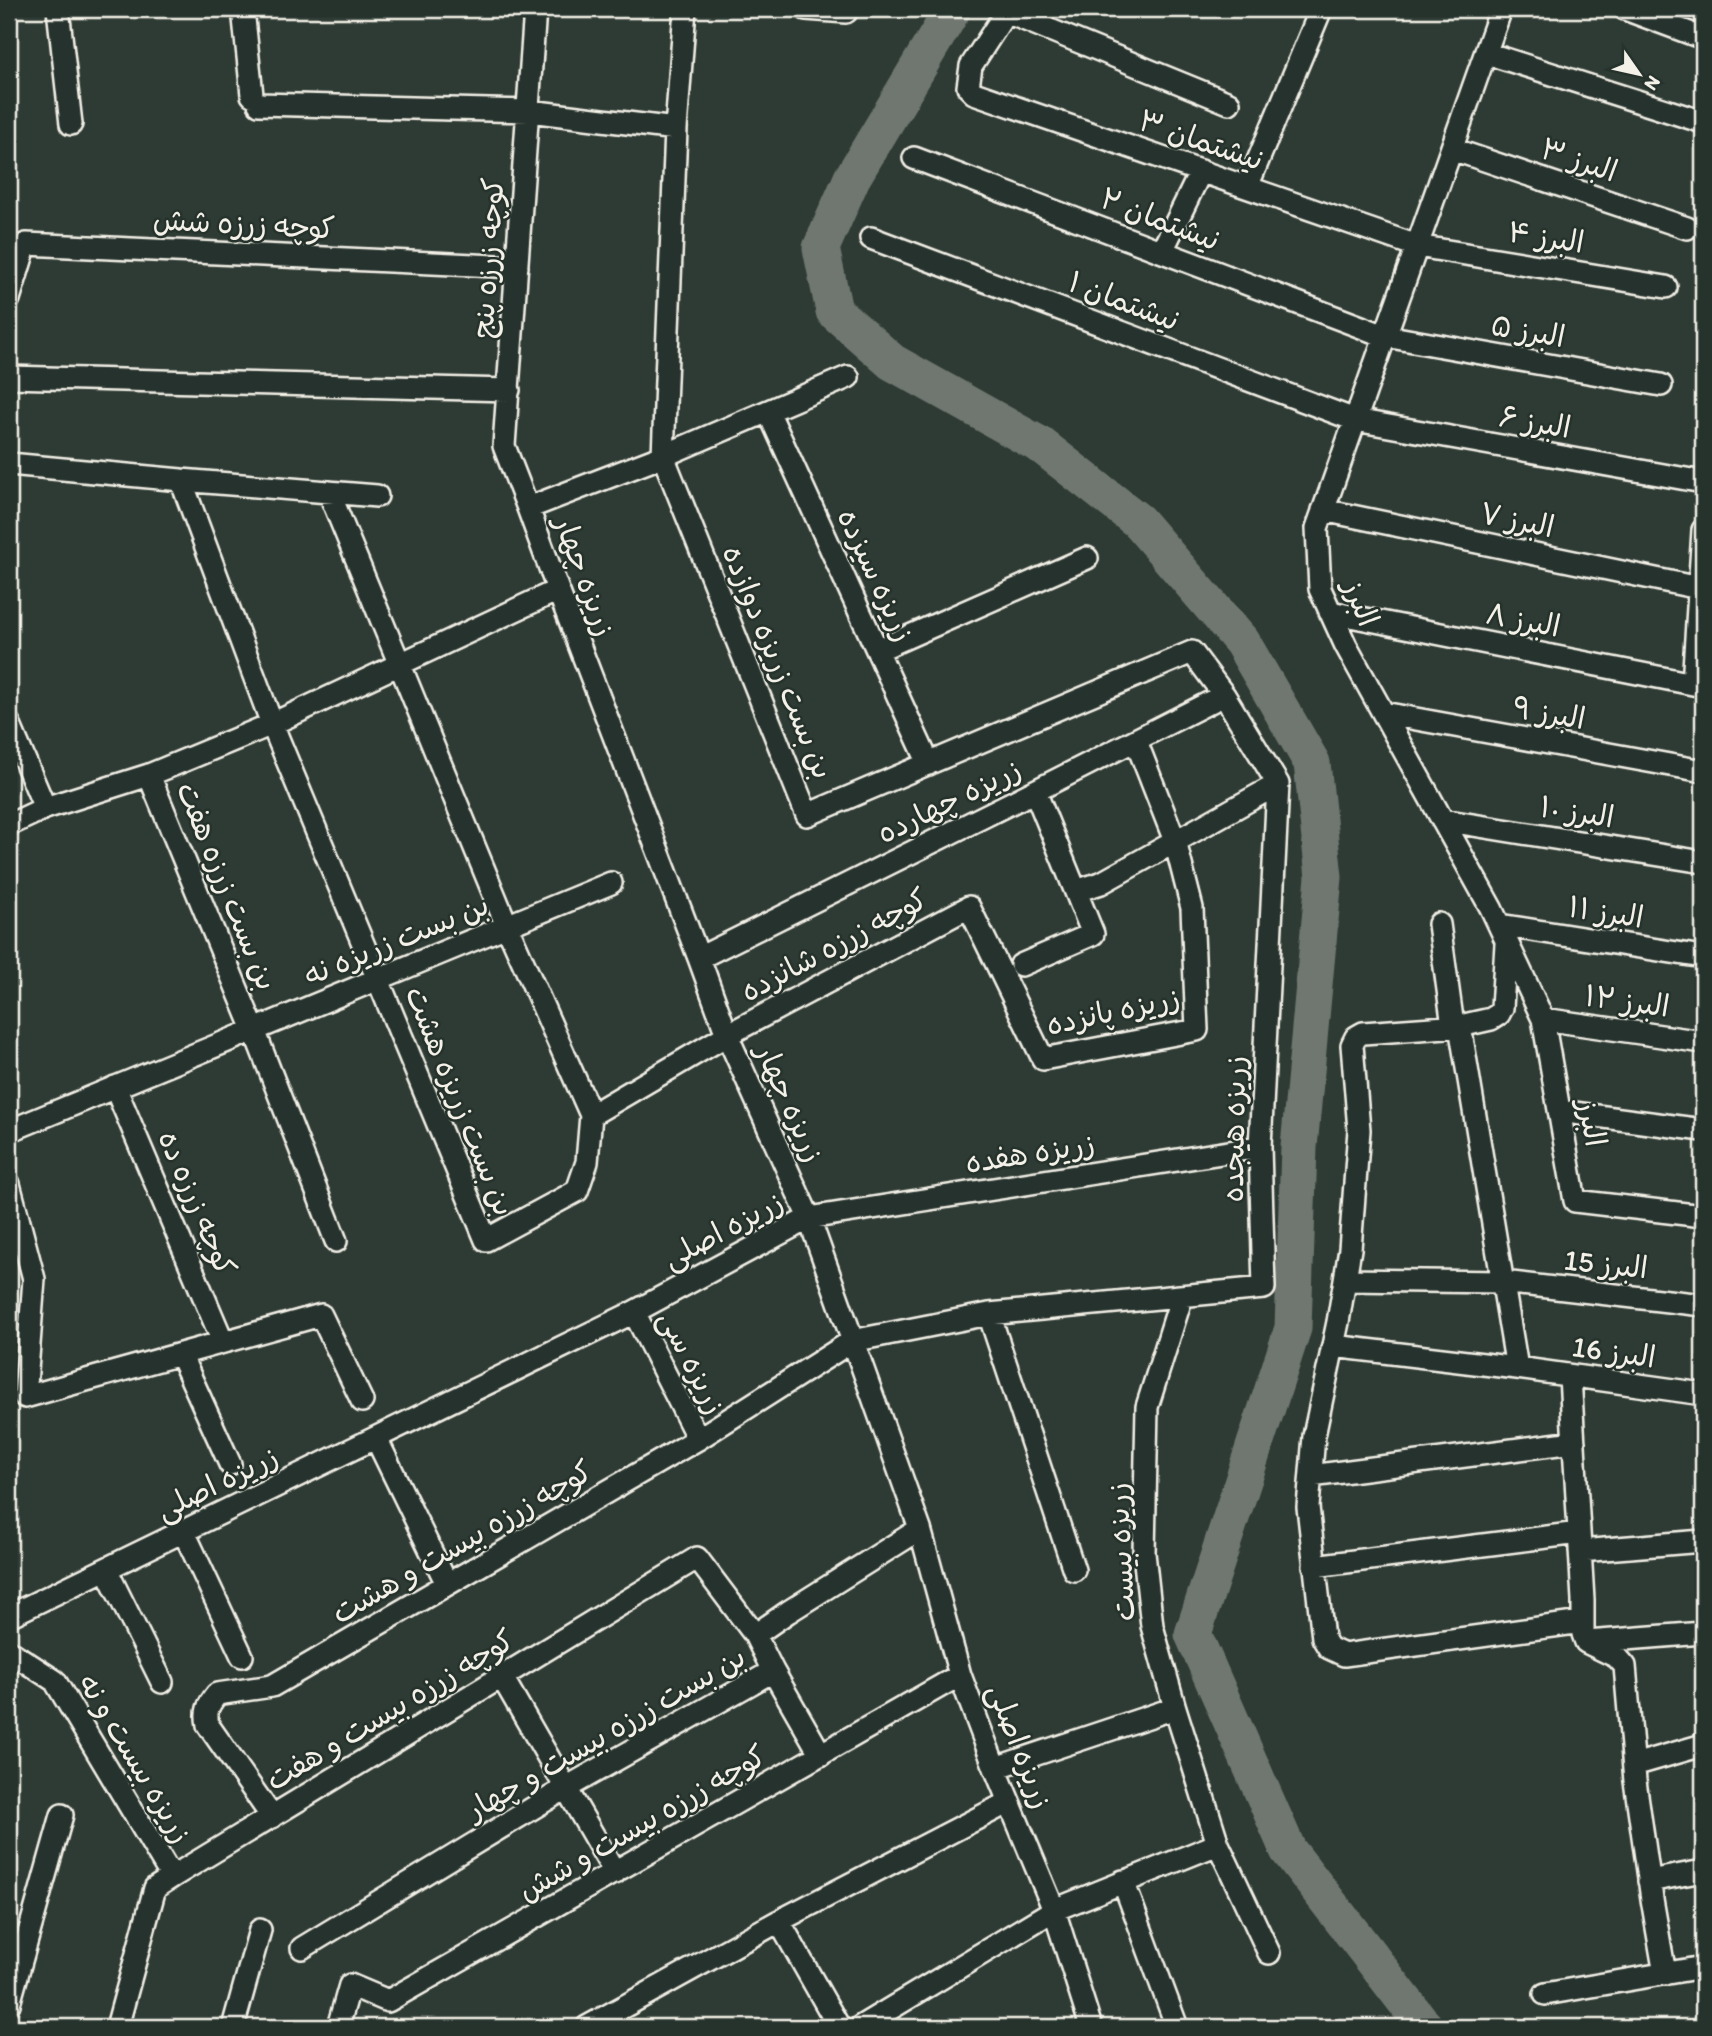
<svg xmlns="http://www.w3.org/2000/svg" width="1712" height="2036" font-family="Itim,'Playpen Sans Arabic',sans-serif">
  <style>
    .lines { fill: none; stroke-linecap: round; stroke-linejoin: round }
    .river { stroke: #6f7770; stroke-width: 37 }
    .minor-casing { stroke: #f4f1e8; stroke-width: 26 }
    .minor { stroke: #26332d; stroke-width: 21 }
    .labels { text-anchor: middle; stroke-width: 5; stroke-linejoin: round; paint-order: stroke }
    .street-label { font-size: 30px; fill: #f4f1e8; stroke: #26332d }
  </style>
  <rect width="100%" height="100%" fill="#2e3b34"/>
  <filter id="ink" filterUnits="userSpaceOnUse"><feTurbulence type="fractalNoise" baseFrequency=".0143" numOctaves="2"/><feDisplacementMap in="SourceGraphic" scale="14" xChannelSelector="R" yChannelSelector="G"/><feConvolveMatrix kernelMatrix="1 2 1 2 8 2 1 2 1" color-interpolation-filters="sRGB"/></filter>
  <g filter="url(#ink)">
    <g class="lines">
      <path class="river" d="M953,9L852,178L821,248L834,311L892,362L1042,446L1138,521L1242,642L1312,763L1324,877L1299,1147L1293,1328L1193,1634L1288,1850L1425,2027"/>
      <defs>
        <path id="minor" d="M58,9L71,124
          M243,9L252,95
          M806,9L846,12
          M1008,9L971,66L968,87L974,93L1417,246L1666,287
          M1501,9L1317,528L1320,589L1346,646L1491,908L1543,1019L1575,1201L1703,1216
          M1625,9L1703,38
          M1006,12L1229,103
          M1486,53L1703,122
          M259,104L529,111L676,129L663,456L528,508L558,590L699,958L727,1035L809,1218L1260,1147
          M676,129L685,9
          M1452,149L1687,228
          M914,158L1385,336L1661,385
          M1247,187L1321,9
          M871,238L1355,420L1703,482
          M1162,251L1201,171
          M9,299L26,244L517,267
          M9,377L509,390
          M848,377L663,456L807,815L1192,652L1224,695L1278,784
          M768,411L929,764
          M9,464L181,480
          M329,492L507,926L591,1115L587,1162L577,1191L486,1240L272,724L181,480L377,496
          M528,508L504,446L535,9
          M1323,510L1699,588
          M1330,612L1703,686
          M878,650L1087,558
          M1693,684L1703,530
          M1383,713L1703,771
          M9,723L45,808L9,825
          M45,808L149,775
          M1442,820L1703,862
          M1439,924L1453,1026
          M1499,925L1703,957
          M1506,944L1502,1008L1499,1014L1491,1019L1460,1026L1363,1033L1356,1037L1352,1045L1359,1130L1350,1249L1338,1322L1314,1436L1308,1507L1323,1638L1329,1648L1344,1655L1582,1622
          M699,958L1035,791L1224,695
          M1021,965L1093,934L1035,791
          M1543,1019L1703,1042
          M1460,1026L1517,1368
          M115,1087L223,1342
          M1559,1111L1703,1130
          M591,1115L727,1035L969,907L1043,1059L1197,1030L1192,908L1175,841L1136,741
          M9,1131L611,883
          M9,1184L34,1279L25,1397L321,1315L362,1401
          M336,1241L254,1030L149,775L272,724L558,590
          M1345,1280L1503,1282L1703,1305
          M1182,1296L1147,1407L1144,1553L1152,1626L1175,1708L1218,1844
          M634,1312L698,1439
          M989,1314L1074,1570
          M1333,1346L1517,1368L1703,1394
          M180,1354L230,1464
          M1570,1376L1583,1600V1634L1586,1642L1617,1657L1625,1666L1635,1781L1652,1899L1665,1974
          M376,1438L447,1584
          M1311,1476L1574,1442
          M184,1532L242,1656
          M1580,1551L1703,1541
          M1314,1566L1579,1533
          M106,1569L162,1682
          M9,1616L634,1312L809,1218L920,1529L960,1675L995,1768L1054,1910L1091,2027
          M1587,1642L1703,1633
          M9,1651L55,1681L172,1877
          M773,1671L821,1755
          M502,1677L615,1873
          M1634,1765L1703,1745
          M995,1768L1175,1708
          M272,1817L208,1725C205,1711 208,1705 217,1694L272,1686L698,1439L852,1341L989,1314L1264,1288L1260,1147L1278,784L1101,883L1076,891
          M1123,1881L1177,2027
          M1649,1881L1703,1871
          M302,1948L566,1788L773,1671L755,1635L788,1612L920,1529
          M1545,1994L1703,1967
          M9,2004L62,1815
          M117,2027L155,1888L172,1877L697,1558L755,1635
          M233,2027L260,1930
          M338,2027L350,1985L388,2001L960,1675
          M587,2027L779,1921
          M839,2027L779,1921L1009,1802
          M860,2027L1054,1910L1218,1844L1269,1953"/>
      </defs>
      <use href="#minor" class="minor-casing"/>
      <use href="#minor" class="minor"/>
    </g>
  </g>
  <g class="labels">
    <g class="street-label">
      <text transform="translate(1201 140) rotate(19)" y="10">نيشتمان ۳</text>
      <text transform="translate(1579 160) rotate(19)" y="10">البرز ۳</text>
      <text transform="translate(1160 219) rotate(21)" y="10">نيشتمان ۲</text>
      <text transform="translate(244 224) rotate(3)" y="10">کوچه زرزه شش</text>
      <text transform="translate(1546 237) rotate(9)" y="10">البرز ۴</text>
      <text transform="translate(488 258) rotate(-86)" y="10">کوچه زرزه پنج</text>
      <text transform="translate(1124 301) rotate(21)" y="10">نيشتمان ۱</text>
      <text transform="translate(1528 331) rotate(10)" y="10">البرز ۵</text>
      <text transform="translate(1535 422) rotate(10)" y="10">البرز ۶</text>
      <text transform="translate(1517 520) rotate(12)" y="10">البرز ۷</text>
      <text transform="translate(876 575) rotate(65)" y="10">زریزه سیزده</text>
      <text transform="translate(585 576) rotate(70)" y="10">زریزه چهار</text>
      <text transform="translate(1361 603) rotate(68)" y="10">البرز</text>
      <text transform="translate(1523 620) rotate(11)" y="10">البرز ۸</text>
      <text transform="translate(778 662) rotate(68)" y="10">بن بست زریزه دوازده</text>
      <text transform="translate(1549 713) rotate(10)" y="10">البرز ۹</text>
      <text transform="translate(949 801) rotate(-26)" y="10">زریزه چهارده</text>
      <text transform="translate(1577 812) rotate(9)" y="10">البرز ۱۰</text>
      <text transform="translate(227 886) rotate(68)" y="10">بن بست زرزه هفت</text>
      <text transform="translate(1606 912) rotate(9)" y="10">البرز ۱۱</text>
      <text transform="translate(396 940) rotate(-22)" y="10">بن بست زریزه نه</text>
      <text transform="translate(834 945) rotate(-28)" y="10">کوچه زرزه شانزده</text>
      <text transform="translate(1627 1001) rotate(8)" y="10">البرز ۱۲</text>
      <text transform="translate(1113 1011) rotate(-12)" y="10">زریزه پانزده</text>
      <text transform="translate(460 1101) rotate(68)" y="10">بن بست زریزه هشت</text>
      <text transform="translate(790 1103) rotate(66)" y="10">زریزه چهار</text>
      <text transform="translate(1592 1123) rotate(80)" y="10">البرز</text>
      <text transform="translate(1234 1129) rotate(-89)" y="10">زریزه هیجده</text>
      <text transform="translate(1030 1153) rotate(-9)" y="10">زریزه هفده</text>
      <text transform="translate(197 1203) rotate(67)" y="10">کوچه زرزه ده</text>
      <text transform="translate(723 1230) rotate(-28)" y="10">زریزه اصلی</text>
      <text transform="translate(1606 1264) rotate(6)" y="10">البرز 15</text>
      <text transform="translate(1614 1352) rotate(8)" y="10">البرز 16</text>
      <text transform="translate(692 1362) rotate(63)" y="10">زریزه سی</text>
      <text transform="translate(217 1483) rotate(-26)" y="10">زریزه اصلی</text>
      <text transform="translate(462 1542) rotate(-30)" y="10">کوچه زرزه بیست و هشت</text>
      <text transform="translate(1121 1552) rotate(-93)" y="10">زریزه بیست</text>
      <text transform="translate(390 1710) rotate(-31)" y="10">کوچه زرزه بیست و هفت</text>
      <text transform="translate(606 1733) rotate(-30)" y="10">بن بست زرزه بیست و چهار</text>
      <text transform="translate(1020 1746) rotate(69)" y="10">زریزه اصلی</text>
      <text transform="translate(135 1758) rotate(59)" y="10">زریزه بیست و نه</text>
      <text transform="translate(642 1823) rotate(-30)" y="10">کوچه زرزه بیست و شش</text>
    </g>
  </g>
  <rect width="1712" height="2036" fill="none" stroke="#26332d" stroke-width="35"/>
  <rect x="18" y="18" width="1677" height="2001" fill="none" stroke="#f4f1e8" stroke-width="2.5" filter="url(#ink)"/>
  <g transform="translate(1639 74) rotate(124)" stroke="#26332d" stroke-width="5" paint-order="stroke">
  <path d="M0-5L12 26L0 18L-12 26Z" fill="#f4f1e8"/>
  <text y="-10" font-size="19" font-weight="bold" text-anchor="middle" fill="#f4f1e8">N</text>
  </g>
</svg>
